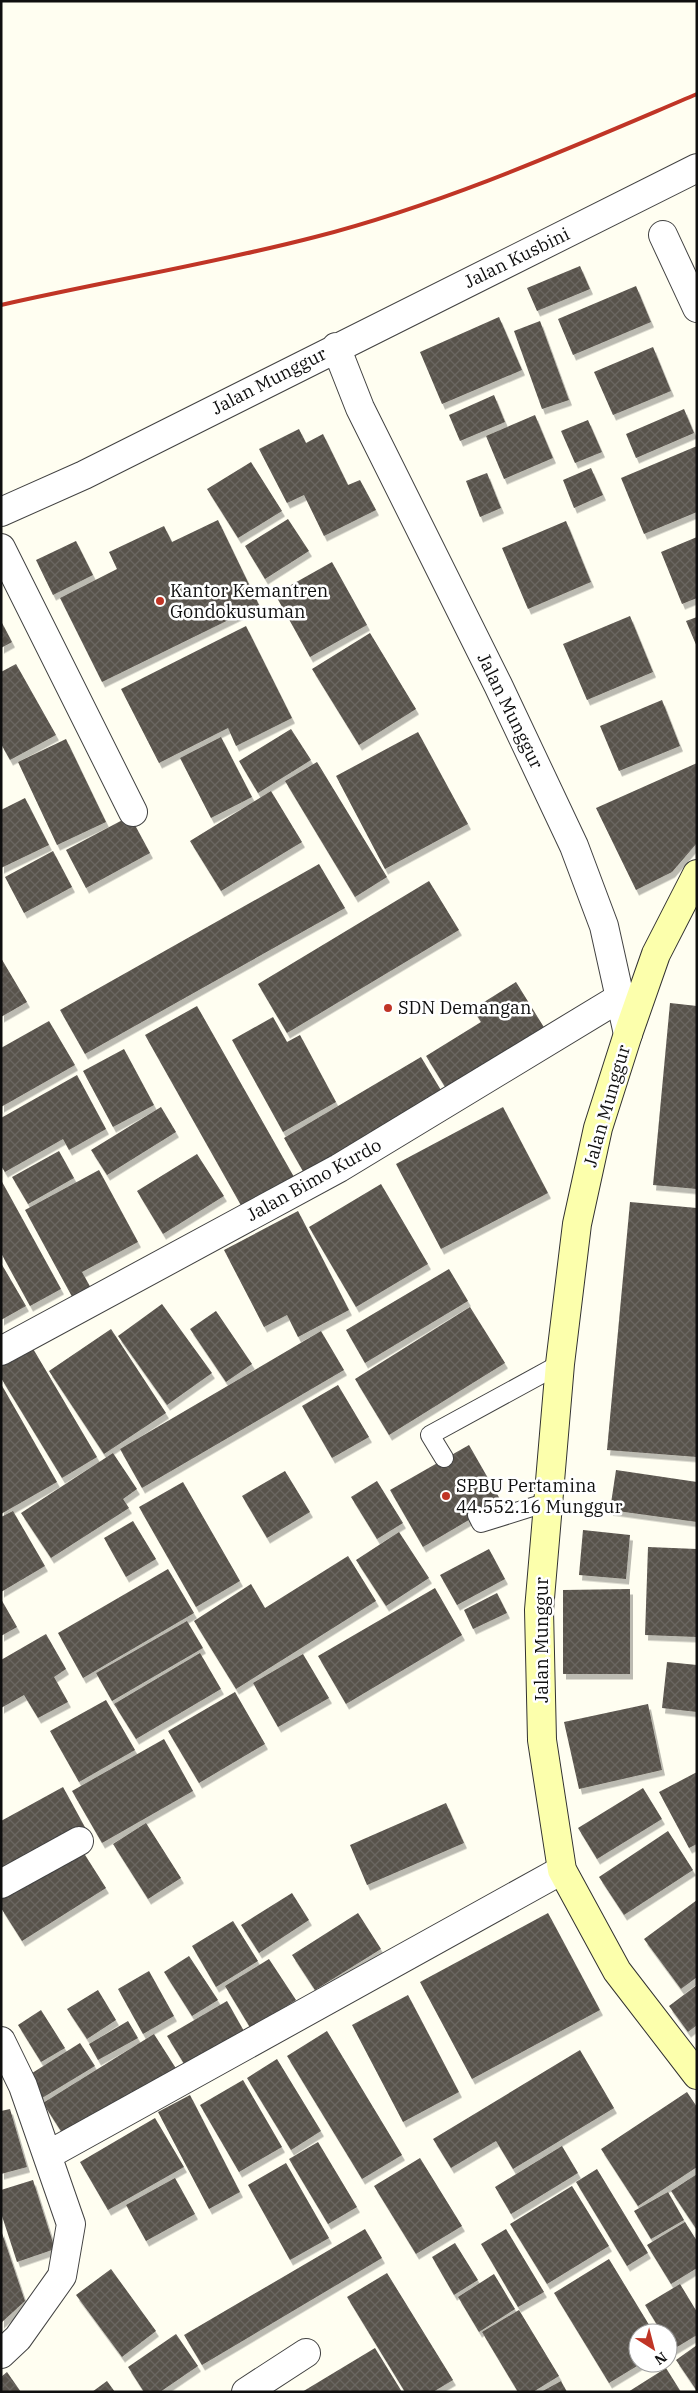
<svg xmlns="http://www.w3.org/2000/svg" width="698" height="2393" font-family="'IBM Plex Serif',serif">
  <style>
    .building { fill: url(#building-cross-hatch); filter: url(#shadow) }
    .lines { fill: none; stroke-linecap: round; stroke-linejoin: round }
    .service-casing { stroke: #424242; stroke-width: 20 }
    .minor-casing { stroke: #424242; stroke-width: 30 }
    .tertiary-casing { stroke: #424242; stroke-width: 30 }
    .secondary-casing { stroke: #313131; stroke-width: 30 }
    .service { stroke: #fff; stroke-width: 18 }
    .minor { stroke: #fff; stroke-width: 28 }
    .tertiary { stroke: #fff; stroke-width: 28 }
    .secondary { stroke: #fcffac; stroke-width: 28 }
    .rail { stroke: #c03526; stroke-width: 4 }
    .poi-dot { fill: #c03526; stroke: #fff; stroke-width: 2 }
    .labels { text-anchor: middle; stroke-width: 5; stroke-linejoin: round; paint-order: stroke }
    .street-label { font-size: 18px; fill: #0f0f0f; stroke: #fff }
    .poi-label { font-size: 18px; fill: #0f0f0f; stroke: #fff; text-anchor: start }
  </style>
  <defs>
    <pattern id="building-cross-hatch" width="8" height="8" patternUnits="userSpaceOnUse" patternTransform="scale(1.25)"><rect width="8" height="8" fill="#58524b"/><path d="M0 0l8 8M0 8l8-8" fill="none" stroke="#6b6661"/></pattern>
    <filter id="shadow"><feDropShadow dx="3" dy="5.5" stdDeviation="0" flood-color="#0004"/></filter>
  </defs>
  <rect width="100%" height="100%" fill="#fffef1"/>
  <path class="building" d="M580,266L590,289L537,311L527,288Z
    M636,286L651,322L573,355L558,319Z
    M499,317L522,370L442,404L420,352Z
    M540,321L569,400L542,409L514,331Z
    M653,347L671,391L613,415L594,372Z
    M494,395L505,422L460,441L449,415Z
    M684,409L694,433L636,458L626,434Z
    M535,415L553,458L504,479L486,436Z
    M588,420L602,452L575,463L561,431Z
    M299,429L306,443L323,434L348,485L360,480L376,510L324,536L304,495L287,503L259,449Z
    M697,446V512L644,534L621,478Z
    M251,462L282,511L238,538L207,489Z
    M591,468L603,495L574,508L563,480Z
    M487,473L501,508L480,517L466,481Z
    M288,519L309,551L265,579L245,546Z
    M218,520L259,605L102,682L60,598L117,569L109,552L164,526L172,542Z
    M566,521L591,582L528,609L502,548Z
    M697,537V598L682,604L661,552Z
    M76,541L93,575L53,595L36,560Z
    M332,562L367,625L310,657L275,594Z
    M630,616L653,672L587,700L563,644Z
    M697,617V647L686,621Z
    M1,621L12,642L1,648Z
    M246,626L292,718L236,746L228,728L159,763L121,689Z
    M370,633L416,709L359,745L312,669Z
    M16,664L56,735L10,760L1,744V672Z
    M662,700L680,746L619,771L600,726Z
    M291,729L311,760L258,793L239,761Z
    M418,732L468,824L385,869L336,776Z
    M221,737L252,797L211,818L180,758Z
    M66,739L106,822L57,845L18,762Z
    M317,762L387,877L355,897L285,781Z
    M697,763V843L672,872L636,890L596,808Z
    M271,791L302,842L221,891L190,841Z
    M25,798L49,845L1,868V810Z
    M130,816L150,853L86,888L66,850Z
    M53,851L72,887L24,913L5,877Z
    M319,864L345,908L85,1054L60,1010Z
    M429,881L459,930L287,1033L258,984Z
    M1,958L27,1002L1,1017Z
    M516,982L545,1029L447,1090L426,1056L481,1022L473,1009Z
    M670,1003L697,1006V1189L653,1185Z
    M197,1006L294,1177L242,1207L145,1035Z
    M273,1017L287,1042L300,1035L336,1102L283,1132L232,1040Z
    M49,1021L75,1065L1,1107V1048Z
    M124,1049L154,1105L113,1127L83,1071Z
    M421,1057L442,1092L304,1173L284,1138Z
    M77,1075L106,1129L69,1150L63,1139L5,1172L1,1166V1118Z
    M161,1107L176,1132L107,1175L91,1150Z
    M503,1107L548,1193L441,1249L396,1164Z
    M59,1151L74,1178L28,1204L12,1177Z
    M197,1154L224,1196L163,1234L137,1191Z
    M99,1170L138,1242L82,1272L93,1292L75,1302L25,1210Z
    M1,1180L61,1289L30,1306L1,1253Z
    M381,1184L428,1264L356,1307L309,1227Z
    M630,1202L697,1208V1457L607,1450Z
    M298,1211L349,1310L298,1337L287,1315L264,1327L224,1250Z
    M1,1263L26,1306L1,1320Z
    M449,1269L468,1301L365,1363L346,1330Z
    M162,1304L212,1373L167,1405L118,1336Z
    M470,1307L505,1363L389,1435L355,1379Z
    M216,1311L252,1364L226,1382L190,1329Z
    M111,1329L166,1413L104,1454L49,1371Z
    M321,1331L344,1370L142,1488L120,1449Z
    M32,1347L97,1457L62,1478L1,1378V1366Z
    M1,1384L57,1482L1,1514Z
    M338,1385L369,1437L332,1458L302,1406Z
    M469,1445L501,1501L423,1547L390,1490Z
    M113,1453L137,1489L123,1499L129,1508L51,1558L21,1513Z
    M616,1470L697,1482V1522L610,1510Z
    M285,1471L310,1512L267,1538L242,1496Z
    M377,1481L403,1523L377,1539L351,1497Z
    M183,1482L240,1581L196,1607L139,1507Z
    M13,1511L45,1566L1,1592V1517Z
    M133,1521L156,1559L126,1577L104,1538Z
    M583,1530L630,1535L626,1579L579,1575Z
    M399,1532L429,1578L386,1606L356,1560Z
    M648,1547L697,1549V1637L645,1635Z
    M489,1549L505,1579L457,1605L440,1575Z
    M348,1556L376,1601L236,1689L194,1621L251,1584L265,1608Z
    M168,1569L194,1613L83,1678L58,1633Z
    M435,1588L462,1635L346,1704L318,1656Z
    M630,1589V1674H563V1590Z
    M497,1593L507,1613L473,1629L464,1610Z
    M1,1599L17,1627L1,1636Z
    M187,1621L203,1648L112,1701L96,1673Z
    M46,1634L66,1669L54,1677L68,1702L38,1718L24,1695L1,1708V1660Z
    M200,1653L221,1689L136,1739L114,1704Z
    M303,1654L329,1698L278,1727L253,1683Z
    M667,1662L697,1665V1712L662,1708Z
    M235,1692L265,1744L199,1783L168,1731Z
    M106,1700L135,1750L79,1782L50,1731Z
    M648,1704L662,1770L579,1789L564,1722Z
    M164,1739L193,1791L102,1843L72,1791Z
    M697,1772V1844L689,1848L659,1792Z
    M63,1787L87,1831L1,1879V1821Z
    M643,1788L662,1819L597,1859L578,1828Z
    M446,1803L464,1843L367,1885L350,1845Z
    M146,1823L181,1878L148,1899L113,1844Z
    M668,1831L693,1870L624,1915L599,1877Z
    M80,1847L106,1888L22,1941L1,1908V1897Z
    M292,1893L309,1920L259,1953L241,1925Z
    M697,1900V1977L681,1989L644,1939Z
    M358,1913L381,1949L315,1990L292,1955Z
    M548,1913L600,2010L472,2079L420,1982Z
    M233,1921L258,1961L216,1987L192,1946Z
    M189,1956L218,2000L192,2016L164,1972Z
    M269,1959L296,2000L251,2029L225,1986Z
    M149,1971L174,2016L143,2034L118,1989Z
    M697,1985V2025L688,2032L669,2006Z
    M98,1990L116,2020L87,2039L67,2009Z
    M408,1995L459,2092L403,2122L352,2025Z
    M227,2001L245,2033L186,2067L167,2036Z
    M41,2010L65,2048L41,2062L18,2025Z
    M128,2021L138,2038L98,2060L89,2044Z
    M327,2031L402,2155L362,2179L287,2056Z
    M154,2034L177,2070L66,2139L43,2103Z
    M80,2043L95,2066L42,2098L29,2075Z
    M580,2050L614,2108L513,2169L496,2141L451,2168L433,2139Z
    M277,2059L321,2131L291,2150L247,2078Z
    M243,2080L282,2147L239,2172L200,2105Z
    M687,2092L697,2107V2167L638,2206L601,2149Z
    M190,2095L240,2192L209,2209L158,2112Z
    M10,2109L27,2167L1,2174V2111Z
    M155,2118L184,2167L108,2210L80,2162Z
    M318,2142L357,2207L328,2224L289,2159Z
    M562,2146L578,2173L511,2214L495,2187Z
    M420,2158L462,2226L416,2254L374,2186Z
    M286,2163L329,2238L290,2260L248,2185Z
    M597,2169L648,2253L627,2266L576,2182Z
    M697,2174V2230L671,2191Z
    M175,2178L195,2214L146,2241L126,2205Z
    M33,2180L55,2249L17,2262L1,2213V2190Z
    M572,2186L609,2246L547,2284L510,2224Z
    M668,2192L684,2220L651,2239L634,2211Z
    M685,2222L697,2241V2268L671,2284L647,2245Z
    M365,2229L382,2258L202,2365L184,2335Z
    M506,2229L544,2292L518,2307L481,2244Z
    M1,2230L25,2301L1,2323Z
    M455,2243L478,2280L454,2295L432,2257Z
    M609,2259L654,2333H638V2363H642L609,2383L554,2293Z
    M111,2269L156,2331L122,2357L76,2295Z
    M387,2273L453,2380L433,2392H405L347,2297Z
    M494,2274L515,2309L479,2332L458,2297Z
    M680,2284L697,2312V2335L672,2350L668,2343V2333H662L645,2305Z
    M519,2310L559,2376L533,2392H518L482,2332Z
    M176,2334L198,2366L160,2392H144L128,2367Z
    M697,2345V2391L676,2360Z
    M375,2348L402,2392H302Z
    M666,2368L681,2392H628Z
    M7,2372L21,2392H1V2377Z
    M107,2381L115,2392H92Z
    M561,2381L567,2392H541Z"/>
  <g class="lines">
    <defs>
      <path id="service" d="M444,1458L430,1435L560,1364
        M477,1515L481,1523L548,1502"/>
      <path id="minor" d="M663,235L697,308
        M1,548L133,812
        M1,1351L339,1168L621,997
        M1,1884L79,1841
        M1,2041L23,2086L71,2224L62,2276L18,2338L1,2354
        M48,2155L562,1870
        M246,2392L306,2353"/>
      <path id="tertiary" d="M336,347L360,408L498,685L574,846L604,926L628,1034
        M1,512L84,475L697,168"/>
      <path id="secondary" d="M697,874L656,954L628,1034L598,1128L577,1224L560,1364L539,1610L542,1740L562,1870L617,1971L697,2075"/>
    </defs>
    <use href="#service" class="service-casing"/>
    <use href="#minor" class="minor-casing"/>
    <use href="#tertiary" class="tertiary-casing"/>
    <use href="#secondary" class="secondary-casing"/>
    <use href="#service" class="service"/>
    <use href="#minor" class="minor"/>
    <use href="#tertiary" class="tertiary"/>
    <use href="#secondary" class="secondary"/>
    <path class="rail" d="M1,305C106,281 211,264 315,237C447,203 572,147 697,94"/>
  </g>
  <g class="poi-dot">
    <circle cx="160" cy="601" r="5"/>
    <circle cx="388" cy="1008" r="5"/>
    <circle cx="446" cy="1496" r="5"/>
  </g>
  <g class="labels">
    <g class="street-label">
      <text transform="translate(517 258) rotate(-26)" y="6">Jalan Kusbini</text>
      <text transform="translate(269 381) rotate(-27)" y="6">Jalan Munggur</text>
      <text transform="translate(510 711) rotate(64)" y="6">Jalan Munggur</text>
      <text transform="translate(607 1106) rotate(-74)" y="6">Jalan Munggur</text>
      <text transform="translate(314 1180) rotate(-29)" y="6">Jalan Bimo Kurdo</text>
      <text transform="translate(542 1640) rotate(-90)" y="6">Jalan Munggur</text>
    </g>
    <g class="poi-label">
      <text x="170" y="597">Kantor Kemantren<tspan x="170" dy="21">Gondokusuman</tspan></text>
      <text x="398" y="1014">SDN Demangan</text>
      <text x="456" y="1492">SPBU Pertamina<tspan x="456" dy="21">44.552.16 Munggur</tspan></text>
    </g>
  </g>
  <rect width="698" height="2393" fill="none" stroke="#0f0f0f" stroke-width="5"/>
  <g transform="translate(653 2348) rotate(144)"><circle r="24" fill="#ffffff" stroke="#9f9f9f"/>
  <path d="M0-4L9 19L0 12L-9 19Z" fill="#c03526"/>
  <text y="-8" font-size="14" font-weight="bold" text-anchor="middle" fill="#0f0f0f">N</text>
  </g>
</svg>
